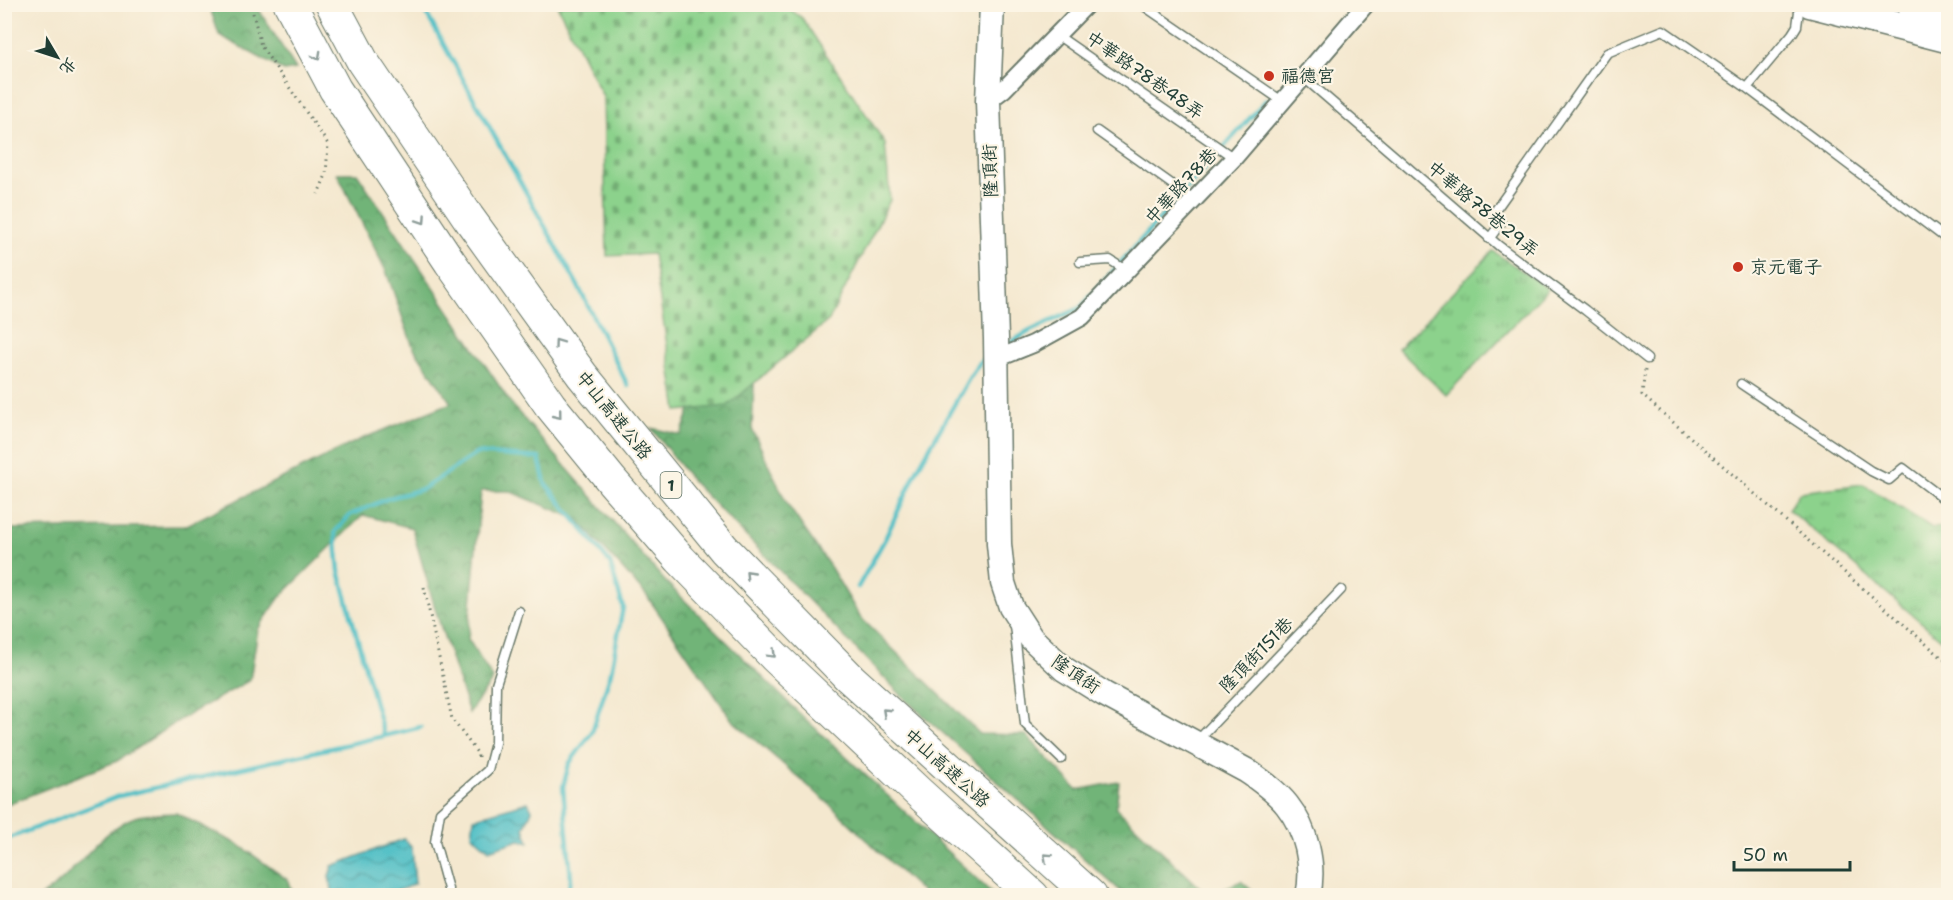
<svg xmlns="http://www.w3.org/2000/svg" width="1953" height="900" font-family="'Shantell Sans','LXGW WenKai TC',sans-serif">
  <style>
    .grass { fill: url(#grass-tufts); stroke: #568860; stroke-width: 1.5 }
    .forest { fill: url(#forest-crowns); stroke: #487856; stroke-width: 1.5 }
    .cemetery { fill: url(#cemetery-stones); stroke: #568860; stroke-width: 1.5 }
    .water { fill: url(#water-waves); stroke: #387e7d; stroke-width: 1.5 }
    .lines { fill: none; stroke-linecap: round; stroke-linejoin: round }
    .stream { stroke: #52c0c6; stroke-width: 4.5 }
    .lane-casing { stroke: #6a796a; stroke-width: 11 }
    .street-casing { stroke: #6a796a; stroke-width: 20 }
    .secondary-casing { stroke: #6a796a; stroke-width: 27 }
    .primary-casing { stroke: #6a796a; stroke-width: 30 }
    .highway-casing { stroke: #6a796a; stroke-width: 34 }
    .path { stroke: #6a796a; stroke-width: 3; stroke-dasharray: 1.5 4.5; stroke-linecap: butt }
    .lane { stroke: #fff; stroke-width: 8 }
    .street { stroke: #fff; stroke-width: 16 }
    .secondary { stroke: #fff; stroke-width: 24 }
    .primary { stroke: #fff; stroke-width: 27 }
    .highway { stroke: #fff; stroke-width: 32 }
    .oneway { stroke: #8f9e9a }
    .poi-dot { fill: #c8321e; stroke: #fcf5e5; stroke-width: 2 }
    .labels { text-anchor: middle; stroke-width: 4.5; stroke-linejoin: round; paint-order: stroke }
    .shield { fill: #fcf5e5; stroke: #617469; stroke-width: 1.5 }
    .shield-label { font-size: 16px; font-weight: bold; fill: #1f3d34 }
    .street-label { font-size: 18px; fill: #1f3d34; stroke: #fcf5e5 }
    .poi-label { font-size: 18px; fill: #1f3d34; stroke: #fcf5e5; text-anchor: start }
  </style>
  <defs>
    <pattern id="grass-tufts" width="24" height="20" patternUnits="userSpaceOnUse" patternTransform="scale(1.5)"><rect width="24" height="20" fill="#8cd28c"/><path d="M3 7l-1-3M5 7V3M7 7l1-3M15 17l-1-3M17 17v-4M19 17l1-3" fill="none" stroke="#72ac73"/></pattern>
    <pattern id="forest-crowns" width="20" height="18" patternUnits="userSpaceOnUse" patternTransform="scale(1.5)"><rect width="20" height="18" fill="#71b478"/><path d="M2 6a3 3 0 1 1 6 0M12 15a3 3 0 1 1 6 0" fill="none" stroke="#5c9463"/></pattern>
    <pattern id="cemetery-stones" width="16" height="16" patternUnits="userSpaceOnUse" patternTransform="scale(1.5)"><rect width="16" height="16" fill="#8cd28c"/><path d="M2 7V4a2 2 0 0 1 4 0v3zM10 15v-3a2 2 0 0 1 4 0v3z" fill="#72ac73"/></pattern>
    <pattern id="water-waves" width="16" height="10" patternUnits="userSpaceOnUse" patternTransform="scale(1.5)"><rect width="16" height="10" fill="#52c0c6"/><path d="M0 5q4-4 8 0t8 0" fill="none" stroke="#439da2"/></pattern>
  </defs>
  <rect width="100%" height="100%" fill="#fcf5e5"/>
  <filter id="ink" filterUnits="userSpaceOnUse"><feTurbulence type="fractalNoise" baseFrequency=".0167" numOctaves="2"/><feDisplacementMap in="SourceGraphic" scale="12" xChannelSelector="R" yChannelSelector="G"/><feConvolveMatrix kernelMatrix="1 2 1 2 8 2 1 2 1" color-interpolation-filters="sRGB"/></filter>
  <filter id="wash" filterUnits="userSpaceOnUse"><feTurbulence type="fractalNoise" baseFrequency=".008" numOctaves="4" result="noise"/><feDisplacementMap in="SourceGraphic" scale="24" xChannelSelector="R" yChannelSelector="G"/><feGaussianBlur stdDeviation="1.35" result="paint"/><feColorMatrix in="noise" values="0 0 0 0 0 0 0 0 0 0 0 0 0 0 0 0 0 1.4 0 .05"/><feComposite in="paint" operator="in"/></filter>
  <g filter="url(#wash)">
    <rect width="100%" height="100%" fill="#f4e8cf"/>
    <path class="grass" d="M1493,251L1548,289L1446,395L1398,349Z
      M1863,484L1932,528L1948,527V645L1788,509L1800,492Z"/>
    <path class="forest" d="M209,5H256L296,69L284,71L219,35Z
      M337,173H357L512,405L664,580L798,712L994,895H925L827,802L732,720L647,596L577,519L509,491H481L468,639L493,679L469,713L437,615L412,528L363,515L280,597L258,629L250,680L181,719L117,761L5,805V529L185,526L359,440L451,403L413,347L386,271Z
      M714,343L755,366L752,429L787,504L831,568L860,617L980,734L1026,735L1077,790L1119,782L1116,808L1208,895L1241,881L1257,895H1125L907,701L692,481L651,428L681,435Z
      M176,813L239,845L289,881L293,895H42C76,875 92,838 130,819C142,813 162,814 176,813Z"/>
    <path class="cemetery" d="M557,5H784L802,18L885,143L890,200L829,320L727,406L677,411L653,254L607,256L603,97Z"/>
    <path class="water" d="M528,802L532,810L524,828L529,842L519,840L489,850L472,835L474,818Z
      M404,839L412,848L415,883C391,897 364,896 337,895L333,893L329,877L332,866Z"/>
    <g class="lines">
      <path class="stream" d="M421,4L577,284L628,386
        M1003,347L1030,331L1080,308L1266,100
        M858,587L885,539L918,468L971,375L981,361L989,356
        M384,736L421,727
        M4,840L119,796L384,736L339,571L335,532L350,515L389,498L423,489L477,453L539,458L545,483L610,563L623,607L611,672L592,732L569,764L563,787L571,879L567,896"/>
    </g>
  </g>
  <g filter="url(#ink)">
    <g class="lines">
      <defs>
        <path id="lane" d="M1141,4L1282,101
          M1800,4L1797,26L1792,34L1747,88L1948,240
          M1057,35L1234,158
          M1303,77L1499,246L1585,310L1647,359
          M1097,131L1194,200
          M1489,239L1501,223L1495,211L1607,53L1663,30L1747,88
          M1080,262L1110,260L1127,271
          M1741,384L1871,471L1889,480L1903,468L1948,502
          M1014,625L1025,724L1061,759
          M1196,742L1341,590
          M448,896V889L435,842L440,812L488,770L495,743L496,684L519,611"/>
        <path id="street" d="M988,101L1004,89L1087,4
          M996,359L1033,344L1082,317L1234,158L1366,4"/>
        <path id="secondary" d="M992,4L988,101L996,338L999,544L1003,583L1011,607L1031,638L1064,669L1104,694L1247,771C1261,781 1276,791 1287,805C1306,829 1315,865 1308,896"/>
        <path id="primary" d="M1811,4L1948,39
          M1910,4L1948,14"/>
        <path id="highway" d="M290,4L335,89L450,262L550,405L612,481L680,559L775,657L918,792L1033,896
          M332,4L363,62L468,217L582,375L724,549L850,678L1091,896"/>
      </defs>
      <use href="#lane" class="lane-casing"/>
      <use href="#street" class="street-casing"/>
      <use href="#secondary" class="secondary-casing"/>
      <use href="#primary" class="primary-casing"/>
      <use href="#highway" class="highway-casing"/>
      <path class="path" d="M253,13L261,46L328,144L326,175L318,194
        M1645,370L1642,395L1948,663
        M424,587L452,719L478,754V757"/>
      <use href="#lane" class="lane"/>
      <use href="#street" class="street"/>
      <use href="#secondary" class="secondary"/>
      <use href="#primary" class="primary"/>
      <use href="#highway" class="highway"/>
    </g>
    <defs><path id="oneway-chevron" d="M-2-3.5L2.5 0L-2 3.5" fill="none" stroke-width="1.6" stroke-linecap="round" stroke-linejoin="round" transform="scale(1.5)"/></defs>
    <g class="oneway">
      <use href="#oneway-chevron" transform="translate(317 56) rotate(62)"/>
      <use href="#oneway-chevron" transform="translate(422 220) rotate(56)"/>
      <use href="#oneway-chevron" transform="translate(558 343) rotate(-126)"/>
      <use href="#oneway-chevron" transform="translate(558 415) rotate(51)"/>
      <use href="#oneway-chevron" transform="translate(749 574) rotate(-134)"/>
      <use href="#oneway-chevron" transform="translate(772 654) rotate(45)"/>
      <use href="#oneway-chevron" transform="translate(886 712) rotate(-137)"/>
      <use href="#oneway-chevron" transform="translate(1047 857) rotate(-138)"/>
    </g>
  </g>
  <g class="poi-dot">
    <circle cx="1269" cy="76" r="6"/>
    <circle cx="1738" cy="267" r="6"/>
  </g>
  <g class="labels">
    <rect class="shield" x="660.5" y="472" width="21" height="26" rx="4.5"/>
    <g class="shield-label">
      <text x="671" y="491">1</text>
    </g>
    <g class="street-label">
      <text transform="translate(1145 75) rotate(35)" y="6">中華路78巷48弄</text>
      <text transform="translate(990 171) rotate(-92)" y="6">隆頂街</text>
      <text transform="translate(1181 186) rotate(-47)" y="6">中華路78巷</text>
      <text transform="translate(1483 209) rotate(40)" y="6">中華路78巷29弄</text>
      <text transform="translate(614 415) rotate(51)" y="6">中山高速公路</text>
      <text transform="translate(1256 655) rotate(-46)" y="6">隆頂街151巷</text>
      <text transform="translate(1076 674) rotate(34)" y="6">隆頂街</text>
      <text transform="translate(947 768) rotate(42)" y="6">中山高速公路</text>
    </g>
    <g class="poi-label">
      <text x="1281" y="82">福德宮</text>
      <text x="1750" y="273">京元電子</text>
    </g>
  </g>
  <rect width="1953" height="900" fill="none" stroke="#fcf5e5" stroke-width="24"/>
  <g transform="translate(57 57) rotate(129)" stroke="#fcf5e5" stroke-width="4.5" paint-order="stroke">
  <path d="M0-4.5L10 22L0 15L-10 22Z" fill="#1f3d34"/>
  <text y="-9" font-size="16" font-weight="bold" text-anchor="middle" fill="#1f3d34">北</text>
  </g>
  <path d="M1734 861v9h116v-9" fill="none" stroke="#1f3d34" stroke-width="3"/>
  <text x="1743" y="861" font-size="18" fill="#1f3d34" stroke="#fcf5e5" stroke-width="4.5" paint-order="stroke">50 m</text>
</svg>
